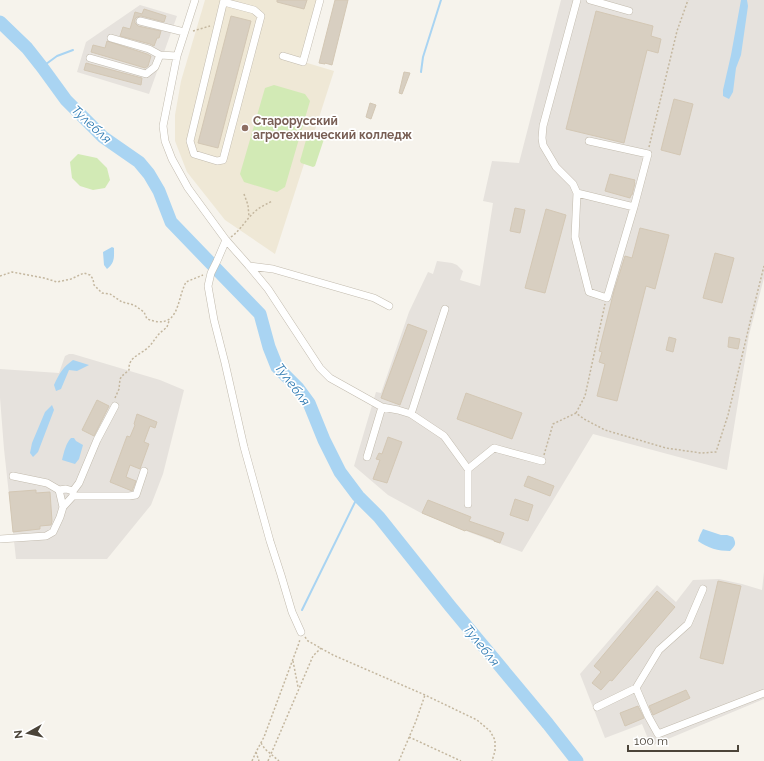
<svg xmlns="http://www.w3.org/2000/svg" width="764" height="761" font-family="Raleway,sans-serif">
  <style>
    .industrial { fill: #e6e2dd }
    .education { fill: #efe8d6 }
    .green { fill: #d2eab5 }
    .water { fill: #a9d4f2 }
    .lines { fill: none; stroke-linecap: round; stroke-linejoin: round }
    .stream { stroke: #a9d4f2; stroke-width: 2 }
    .river { stroke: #a9d4f2; stroke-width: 13 }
    .building { fill: #d8cfc1; stroke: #d3c7b4 }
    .minor-casing { stroke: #c2bbae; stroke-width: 8 }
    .path { stroke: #c4b79f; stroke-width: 1.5; stroke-dasharray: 2 2; stroke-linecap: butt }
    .minor { stroke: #fff; stroke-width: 7 }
    .education-dot { fill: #8d6e63; stroke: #fff; stroke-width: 1.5 }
    .labels { text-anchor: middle; stroke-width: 3.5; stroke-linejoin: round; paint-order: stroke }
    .education-label { font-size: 12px; font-weight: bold; fill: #785e54; stroke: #fff; text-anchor: start }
    .water-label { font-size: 13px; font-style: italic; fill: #2e7ab2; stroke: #fff }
  </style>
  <rect width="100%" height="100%" fill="#f6f3ec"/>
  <path class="industrial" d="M561,0H764V278L749,335L727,470L593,434L522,552L466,531L421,513L388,495L354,466L376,392L381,393L409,312L428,272L433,274L437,261L452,263L457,265L463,271L460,280L480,286L493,203L483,201L492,161L519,163Z
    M140,5L177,16L149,94L77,72L86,42Z
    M69,354H73L160,380L184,390L163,474L151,505L107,559H16L4,449L0,398V369L59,373L65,356Z
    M764,572V699L651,746L642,724L605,738L580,674L657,585L676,602L693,580L719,579L742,584L762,590Z"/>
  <path class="education" d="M205,0H319L304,62L334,71L275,254L225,220L187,172L175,141V115L181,81Z"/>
  <path class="green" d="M274,85L305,94L310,101L285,187L277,192L244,182L240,174L265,88Z
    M310,132L323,137L324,139L315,166L313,167L301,163L300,161L308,133Z
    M78,154L97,158L107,168L110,180L105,188L93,190L80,186L72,178L70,162Z"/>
  <path class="water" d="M741,0H747L748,6L741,55L736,68L733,92L729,99L723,96V90L731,55Z
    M112,247L114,248C114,257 115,263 107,269L104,265L103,252Z
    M73,360L89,365L77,371L69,370L61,389L56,391L54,385C59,374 63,367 73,360Z
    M52,405L54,410L38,452L33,457L30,453L32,443L45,412Z
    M71,438H74L76,441L83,445L79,459L75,464L62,460C64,452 66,443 71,438Z
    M703,529L721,535H727L733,537C737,544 735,546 730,551C718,551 708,548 698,541L700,535Z"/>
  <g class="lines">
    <path class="stream" d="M42,67L57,56L73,50
      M421,72L423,57L441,0
      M302,610L358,496"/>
    <path class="river" d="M0,22L27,48L42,67L66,100L103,137L139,162L149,174L159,191L171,222L226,279L260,314L269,347L277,367L298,388L309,403L324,440L340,472L358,496L379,517L450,606L548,724L577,761"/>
  </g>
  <path class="building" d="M277,0H307L304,9L277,2Z
    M335,0H348L332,65L325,63V64L319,63Z
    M144,9L166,16L164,22L141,16L137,17L135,19V23L138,26L161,31L159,38H157L154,46L150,44L120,36L123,27L130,29L135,12L142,14Z
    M596,11L653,26L651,36L661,39L658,53L647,50L624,143L566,129Z
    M231,16L251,21L218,148L198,143Z
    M107,41L147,54L151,56L148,66L145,68L91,52L93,45L105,48Z
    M86,63L142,78L141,85L84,70Z
    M404,72L410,73L402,94L399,93Z
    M674,99L693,104L680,155L661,150Z
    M370,103L376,105L371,119L366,117Z
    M610,174L635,180L634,182L635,183L632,195H631L630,198L605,191Z
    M515,208L525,210L520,233L510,231Z
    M546,209L566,215L545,293L525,288Z
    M640,228L669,235L655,289L646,286L617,401L597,396L605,364L599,362L602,352L599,351L614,291L625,256L632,258Z
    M715,253L734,258L722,303L703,298Z
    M408,324L427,331L400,405L381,398Z
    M669,337L676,339L673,352L666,350Z
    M729,337L740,339L738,349L728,347Z
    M466,393L522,413L512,439L457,419Z
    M97,400L109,406L94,436L82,430Z
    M137,414L157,422L155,428L150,426L144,442L149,444L140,469L130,465L126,477L136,481L132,491L110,482L127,436L130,437L135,425L134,424Z
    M388,437L402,442L387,483L373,479L380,460L376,459L379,453L382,454Z
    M528,476L554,486L550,496L524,486Z
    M36,490V493L50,492L52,521L51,525L40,526V529L13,532L9,492Z
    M515,499L533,505L528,521L510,515Z
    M428,500L471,517L469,521L504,533L500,543L494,541V540L466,530L465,531L422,513Z
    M718,581L741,586L723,664L700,658Z
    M657,591L675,607L612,681L610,680L601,690L592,683L601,672L594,666Z
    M686,690L690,698L653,715L649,706Z
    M638,706L644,718L625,726L620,713Z"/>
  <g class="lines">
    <defs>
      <path id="minor" d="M195,0L177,56L163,126L165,141L172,159L188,188L226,240L249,266L268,289L320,368L330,378L382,407L398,410L411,414L444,436L468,469V504
        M577,0L543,126L542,138L543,145L556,167L573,184L577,193L575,237L589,292L607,298L634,207L577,193
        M590,0L629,11
        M224,2L254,10L261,16L223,160L217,161L194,154L190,141L224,0
        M140,21L184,32
        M111,38L149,49L160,55L177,56
        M283,56L303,62L320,0
        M90,58L146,74L155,67L160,55
        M589,141L648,154L634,207
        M226,240L217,261L211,273L208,286L214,320L225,363L244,447L270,541L281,575L292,612L301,632
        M249,266L273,269L374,298L389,306
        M411,414L445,309
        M367,457L382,407
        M468,469L494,448L542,461
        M59,490L66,489L73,491V496L63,507
        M73,491L79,483L97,440L115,406
        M73,496H129L136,495L144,471
        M0,539L46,536L53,532L60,517L63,507L59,490L47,483L13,476
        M703,589L688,624L659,650L636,688L648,716L658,734L764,693
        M597,707L636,688"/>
    </defs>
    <use href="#minor" class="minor-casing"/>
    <path class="path" d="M193,31L210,26
      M649,147L677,31L688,0
      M244,194L248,205L249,217
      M231,237C242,229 247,217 258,209C262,206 267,204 272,201
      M0,276L12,272L44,278L57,282L71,279L84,273L90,275L93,279L94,285L102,293L110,294L122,302L134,305L144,312L147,319C180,331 176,301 186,282L203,275
      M115,398L119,389L120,379L122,376L129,370C129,367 129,364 131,361C133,357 141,353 145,350C153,344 154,339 160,333C162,331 165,329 167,327L169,321
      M576,413L585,396L605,304
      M544,455L553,424L576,413L584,419L605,430L666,448L701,453L716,452L728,415L752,314L764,266
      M305,637L308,641L333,655L425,695L477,720L490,731L495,740V751L492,761
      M293,661L298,687
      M409,737L461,761
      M261,743L265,749L279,761
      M256,752L259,761
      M252,761L256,752L264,737L299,643L300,639
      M268,761L313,656L321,648
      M399,761L416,721L425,695"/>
    <use href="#minor" class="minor"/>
  </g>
  <circle class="education-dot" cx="245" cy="128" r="4"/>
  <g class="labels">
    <g class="education-label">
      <text x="253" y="125">Старорусский<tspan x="253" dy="14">агротехнический колледж</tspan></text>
    </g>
    <g class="water-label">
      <text transform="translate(92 124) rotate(43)" y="5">Тулебля</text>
      <text transform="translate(293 384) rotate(53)" y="5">Тулебля</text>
      <text transform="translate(482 645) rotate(51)" y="5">Тулебля</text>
    </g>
  </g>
  <g transform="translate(28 733) rotate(262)" stroke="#ffffff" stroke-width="3" paint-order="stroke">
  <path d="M0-3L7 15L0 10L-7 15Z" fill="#4b4439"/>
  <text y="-6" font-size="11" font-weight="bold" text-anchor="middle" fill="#4b4439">N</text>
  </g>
  <path d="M628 745v6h110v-6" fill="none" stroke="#4b4439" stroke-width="2"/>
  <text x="634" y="745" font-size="12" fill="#4b4439" stroke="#ffffff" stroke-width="3" paint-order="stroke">100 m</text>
</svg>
